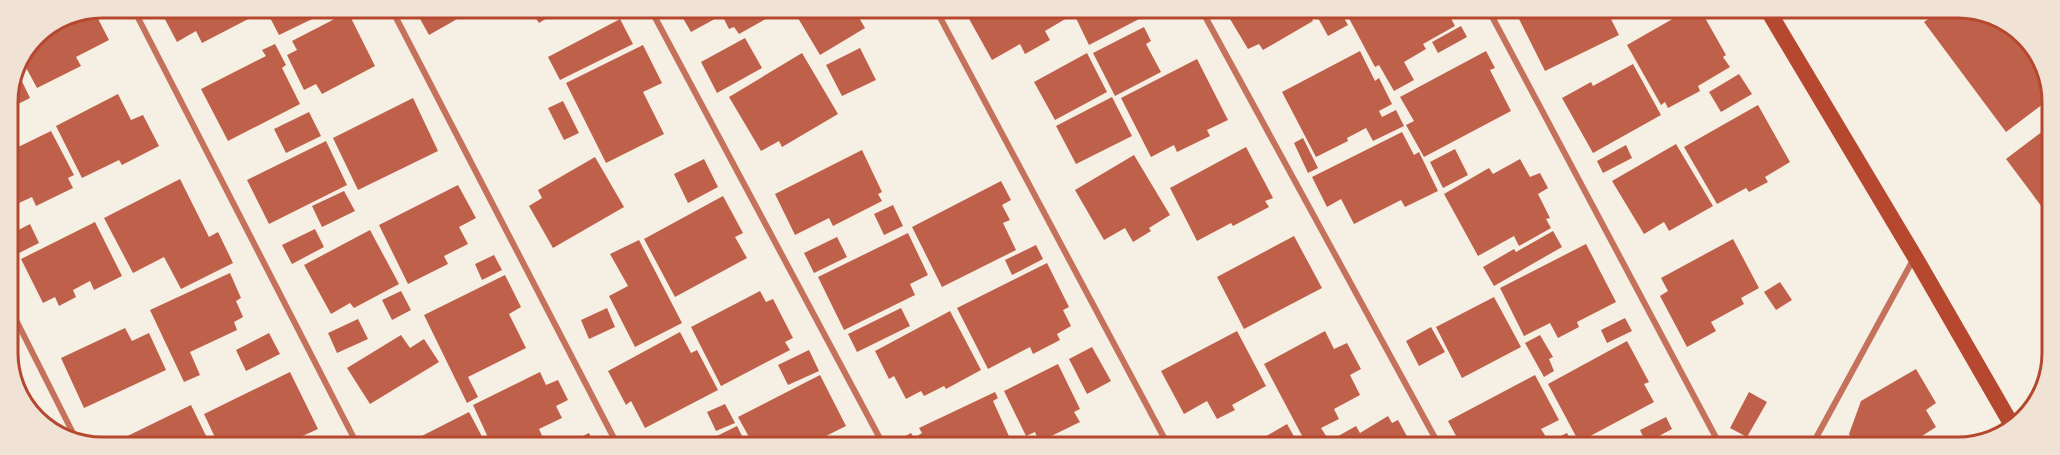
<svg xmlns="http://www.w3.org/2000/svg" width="2060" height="455" font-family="Cabin,sans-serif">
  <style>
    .building { fill: #bf614a }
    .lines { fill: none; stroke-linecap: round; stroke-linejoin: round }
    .minor { stroke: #c5725c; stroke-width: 6 }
    .trunk { stroke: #b5482f; stroke-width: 16 }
    .rim { fill: none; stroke: #b5482f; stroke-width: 3 }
  </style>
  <rect width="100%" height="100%" fill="#f6efe4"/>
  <path class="building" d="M159,8H252L256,15L202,43L196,31L177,42Z
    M265,8H335L279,35Z
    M414,8H497L478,18L473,10L429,35Z
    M529,8H570L565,11L563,8L539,23Z
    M677,8H775L778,12L739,34L734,27L729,29L722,15L691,32Z
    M792,8H860L855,11L865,28L820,55Z
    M963,8H1062L1067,18L1045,31L1050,40L1025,54L1020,44L992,60Z
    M1071,8H1136L1141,18L1089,45Z
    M1224,9H1306L1313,21L1263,50L1259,44L1248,49Z
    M1313,9H1339L1348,25L1328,36Z
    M1344,9H1446L1455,26L1423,44L1426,49L1404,62L1414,80L1394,91L1379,65L1375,67Z
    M1514,9H1606L1619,35L1545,71Z
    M1690,9H1700L1726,55L1723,57L1730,67L1698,86L1700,91L1668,108L1665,102L1661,105L1627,45Z
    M1942,9H1976L2007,25L2051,84V98L2006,132L1924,22Z
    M94,11L109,40L76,57L81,66L37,88L23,62L35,35Z
    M348,12L375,66L322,94L316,84L304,90L287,55L297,50L292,41Z
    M620,19L633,44L560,80L548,57Z
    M1461,26L1467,37L1438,53L1432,42Z
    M1144,27L1151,41L1146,44L1161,72L1115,96L1093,53Z
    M745,38L762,68L717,93L701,62Z
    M275,44L286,65L282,68L300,104L228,141L201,89L266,56L262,50Z
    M643,45L662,83L643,92L664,134L606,163L566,83Z
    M860,48L876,80L842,96L826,65Z
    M1360,51L1375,81L1379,78L1392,104L1379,111L1382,117L1396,110L1404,126L1373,141L1366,128L1347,138L1348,141L1316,157L1282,92Z
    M1486,51L1495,68L1490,70L1511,111L1424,157L1406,125L1414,121L1400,97Z
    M802,53L838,114L782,147L779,141L761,151L729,97Z
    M1087,53L1107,92L1055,120L1034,82Z
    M1197,59L1228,120L1207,130L1210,136L1177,152L1174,145L1151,157L1121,98Z
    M1633,64L1661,115L1593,153L1562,98L1591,82L1593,86Z
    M18,73L30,98L8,109V96Z
    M1739,74L1752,94L1721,112L1709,92Z
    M118,94L131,120L143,115L159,146L122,165L119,160L82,178L56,126Z
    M1112,97L1132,136L1076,164L1056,126Z
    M413,98L438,151L358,190L333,138Z
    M563,101L579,133L564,140L548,108Z
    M1758,105L1790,162L1765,177L1768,182L1749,192L1746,188L1717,204L1684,147Z
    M309,112L321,136L286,153L274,129Z
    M2051,125V219L2006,159Z
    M51,131L74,175L68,178L73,188L36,206L32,197L8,208V152Z
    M1402,132L1414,155L1419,152L1438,191L1405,207L1401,200L1354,224L1341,199L1327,207L1312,177Z
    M1303,138L1318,168L1308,173L1294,143Z
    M326,141L347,185L269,224L247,180Z
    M1676,144L1713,206L1669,231L1664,222L1644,234L1612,181Z
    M1626,145L1632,158L1603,173L1597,161Z
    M1246,147L1273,198L1265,201L1269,207L1233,226L1231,223L1197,241L1170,188Z
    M1455,149L1468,175L1443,188L1430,162Z
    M862,150L882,192L878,194L882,201L833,226L829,218L795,235L775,194Z
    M1134,155L1170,215L1149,228L1151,231L1133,242L1125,228L1104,240L1075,190Z
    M595,157L624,207L553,248L529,206L542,198L538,190Z
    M704,159L718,187L688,203L674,174Z
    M1520,159L1530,177L1540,173L1548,188L1538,194L1550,218L1546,219L1551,228L1519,246L1514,236L1478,256L1444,194L1489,168L1493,174Z
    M180,179L209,237L218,232L233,263L181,289L164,257L133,273L104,218Z
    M1001,181L1011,200L1002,205L1010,220L1003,223L1016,250L942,287L912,227Z
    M458,185L476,218L459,227L468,244L444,256L448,264L408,284L379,225Z
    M344,191L355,211L322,227L312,206Z
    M723,196L743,233L735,237L747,258L675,297L644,239Z
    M893,205L903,226L884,235L874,214Z
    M95,222L122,276L94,290L90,281L73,290L76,297L59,306L55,297L43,303L21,259Z
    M30,224L39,243L9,258V235Z
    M315,229L324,247L292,264L282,245Z
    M370,230L399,284L354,308L350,303L331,314L304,265Z
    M1553,231L1562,247L1494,286L1483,267L1514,249L1516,252Z
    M908,233L928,275L910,284L915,295L844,330L818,277Z
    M1294,236L1322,288L1244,329L1217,277Z
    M837,237L847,257L814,273L804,253Z
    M1733,239L1759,288L1741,298L1744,304L1711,322L1716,331L1687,347L1660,296L1668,291L1661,278Z
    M639,240L682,323L635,347L609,296L628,286L610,254Z
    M1586,244L1616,302L1577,322L1579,327L1558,338L1550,323L1524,336L1500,288Z
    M1036,245L1043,259L1012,275L1005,260Z
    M494,255L502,270L482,280L475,264Z
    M1047,263L1069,307L1063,310L1071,326L1057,334L1060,340L1033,354L1030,347L988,369L957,308Z
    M230,273L241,298L236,301L243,317L234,322L237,330L190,352L200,375L184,382L150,310Z
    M505,275L521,307L509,314L526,348L468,377L478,397L467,403L424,315Z
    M1780,282L1792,300L1776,310L1764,292Z
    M401,291L411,310L392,320L382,300Z
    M760,291L766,302L773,299L793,338L785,342L790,350L721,386L691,327Z
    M1494,297L1521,347L1462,378L1436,327Z
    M607,308L615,327L589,339L581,320Z
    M901,308L910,326L857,352L848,334Z
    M950,311L981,370L946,389L944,386L924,396L921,391L906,399L894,376L889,379L875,351Z
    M1625,318L1632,331L1607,343L1601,330Z
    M358,319L368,339L337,353L328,333Z
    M1431,327L1445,352L1419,366L1406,341Z
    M125,328L132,341L149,333L166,370L84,408L61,358Z
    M1237,331L1266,386L1232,405L1235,410L1217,419L1207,401L1184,414L1161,371Z
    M1325,331L1334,349L1347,343L1361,369L1350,375L1360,395L1334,409L1339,419L1321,428L1328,439L1312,447H1308L1264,364Z
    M680,332L691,353L697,350L718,390L645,428L631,401L626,405L608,371Z
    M269,333L280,354L246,371L236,350Z
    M401,335L410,348L424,339L439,362L370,404L347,368Z
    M1540,335L1553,357L1549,359L1554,371L1544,377L1525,343Z
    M1627,341L1649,382L1644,384L1654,402L1579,442L1548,384Z
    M1092,347L1111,381L1087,394L1069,359Z
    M809,350L819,371L788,385L778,365Z
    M9,361L18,380L15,382L9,372Z
    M1058,364L1080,409L1074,412L1080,422L1039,442L1035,432L1026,436L1004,391Z
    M1916,369L1936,403L1926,410L1936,427L1905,447H1856L1849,434L1861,401Z
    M290,372L318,429L296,439L298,445L296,446H219L204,414Z
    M540,372L546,385L558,380L568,400L556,406L562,418L539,429L543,438L526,446H492L473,405Z
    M820,375L846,426L806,446H754L738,417Z
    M1535,375L1559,420L1541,429L1546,437L1527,447H1465L1464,444L1461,445L1448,421Z
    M995,392L998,398L993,401L1013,445L1009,447L907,446L902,438L911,433L914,438L922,433L919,428Z
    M1749,392L1767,402L1747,437L1730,428Z
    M725,404L735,423L716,431L707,412Z
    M191,405L211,446H107Z
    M469,412L487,446H402Z
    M1388,416L1392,423L1398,420L1409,440L1405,443L1408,447H1319L1356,426L1360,433Z
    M1666,417L1672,429L1646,443L1640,430Z
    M1287,424L1300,447H1248Z
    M737,426L747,446H697Z
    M589,433L595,446H562Z
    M1567,433L1574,447H1561L1557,438Z"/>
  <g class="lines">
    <path class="minor" d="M133,8L358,446
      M391,8L618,446
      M650,8L884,446
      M935,8L1169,447
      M1201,9L1440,447
      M1488,9L1721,447
      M9,306L78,443
      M1811,447L1914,258"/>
    <path class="trunk" d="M1767,9L1915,257L2013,427"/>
  </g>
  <path d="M0 0H2060V455H0ZM102 18H1958A84 84 0 0 1 2042 102V353A84 84 0 0 1 1958 437H102A84 84 0 0 1 18 353V102A84 84 0 0 1 102 18Z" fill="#f1e2d6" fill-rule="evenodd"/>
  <path class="rim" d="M102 18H1958A84 84 0 0 1 2042 102V353A84 84 0 0 1 1958 437H102A84 84 0 0 1 18 353V102A84 84 0 0 1 102 18Z"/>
</svg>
